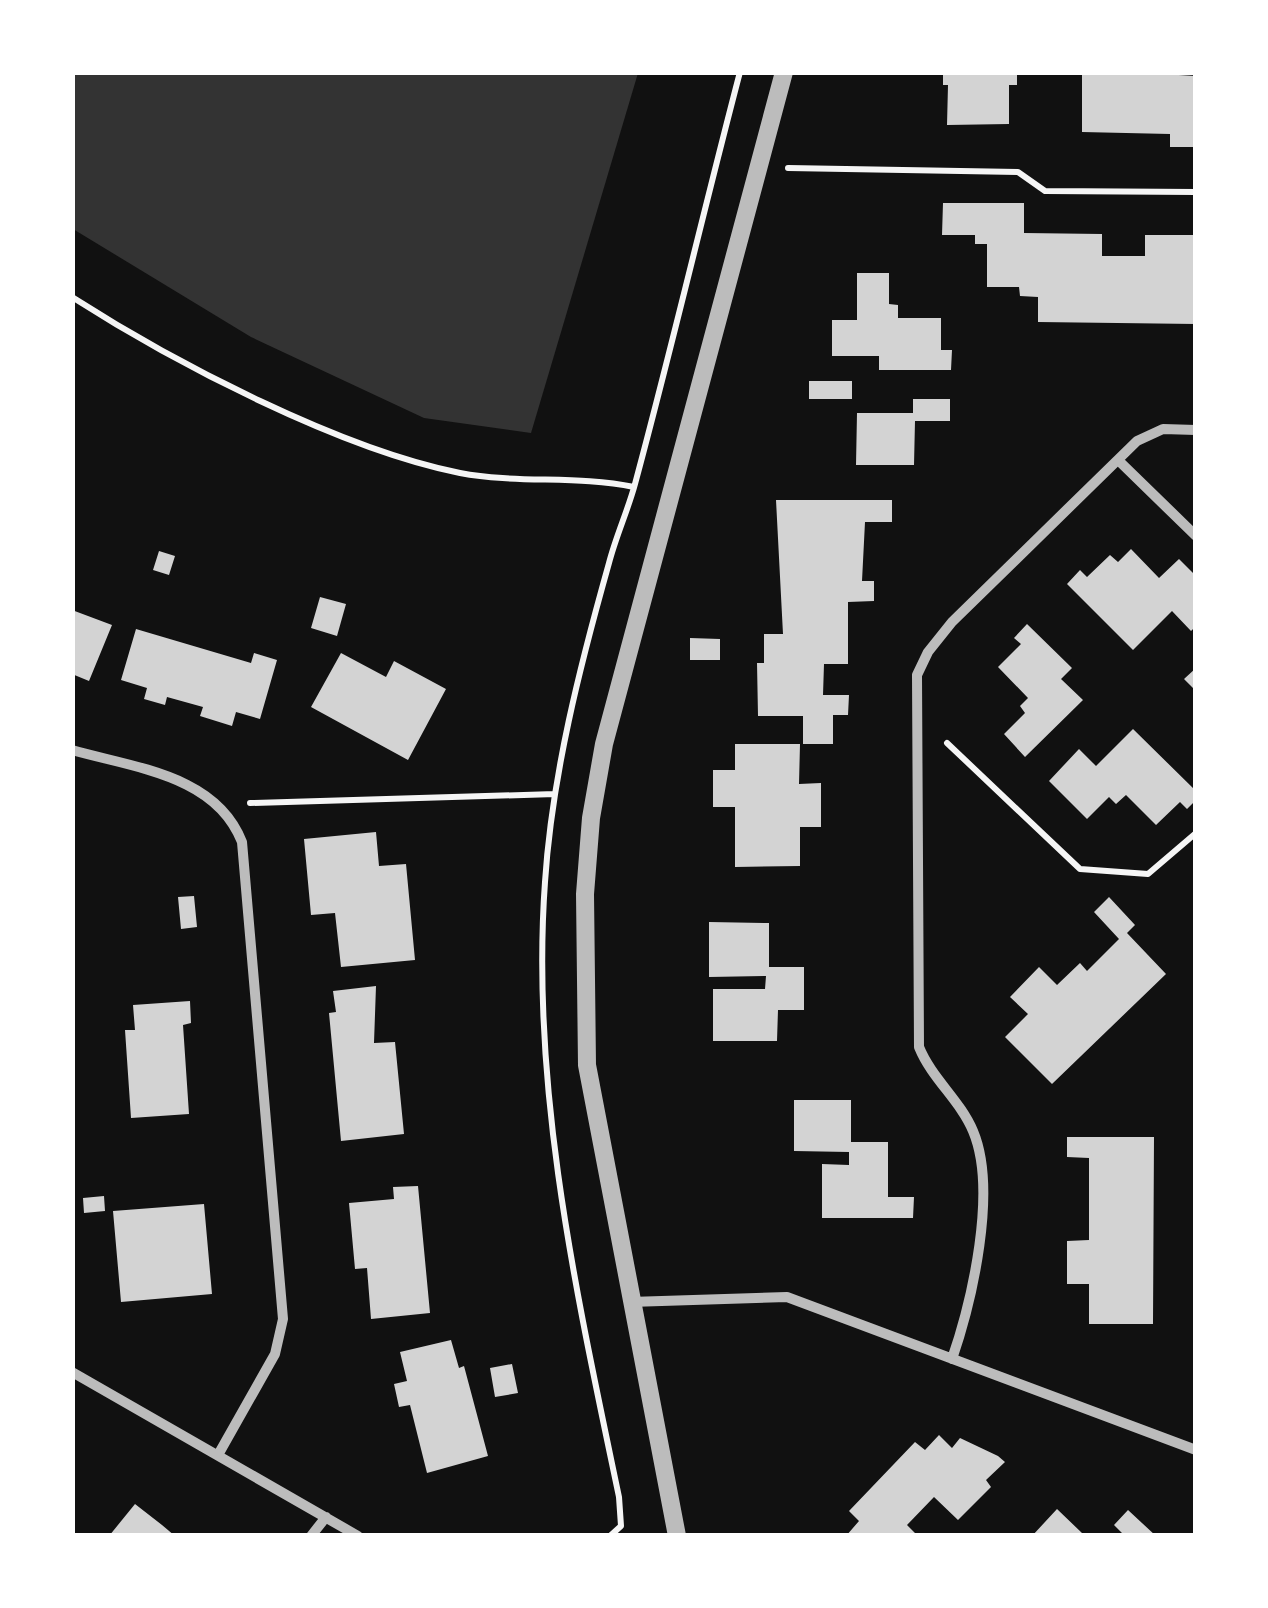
<svg xmlns="http://www.w3.org/2000/svg" width="1268" height="1608" font-family="Poppins,sans-serif">
  <style>
    .water { fill: #333 }
    .building { fill: #d3d3d3 }
    .lines { fill: none; stroke-linecap: round; stroke-linejoin: round }
    .path { stroke: #f5f5f5; stroke-width: 6 }
    .minor { stroke: #bcbcbc; stroke-width: 10 }
    .tertiary { stroke: #bcbcbc; stroke-width: 18 }
  </style>
  <rect width="100%" height="100%" fill="#111"/>
  <path class="water" d="M72,73H638L531,433L424,418L251,337L73,229Z"/>
  <path class="building" d="M943,72H1017V85H1009V124L947,125L948,85H943Z
    M1127,72L1196,76V147H1170V134L1082,132V74Z
    M943,203H1024V233L1102,234V256H1145V235H1196V324L1038,322V297L1020,296L1019,287H987V244H975V235H942Z
    M857,273H889V304L898,305V318H941V350H952L951,370H879V356H832V320H857Z
    M809,381H852V399H809Z
    M913,399H950V421H915L914,465H856L857,413H913Z
    M776,500H892V522H865L862,581H874V601L848,602V664H824L823,695H849L848,715H833V744H803V716H758L757,663H764V634H783Z
    M1131,549L1159,578L1179,559L1196,576V626L1191,631L1172,611L1133,650L1067,584L1080,570L1087,577L1110,555L1118,562Z
    M159,551L175,556L169,575L153,570Z
    M320,597L346,604L337,636L311,628Z
    M72,610L112,625L89,681L72,674Z
    M1027,624L1072,668L1061,679L1083,700L1025,757L1004,734L1025,713L1020,706L1028,698L998,667L1021,644L1014,638Z
    M136,629L251,663L254,653L277,660L260,719L236,712L232,726L200,716L203,707L167,697L165,705L144,699L147,688L121,680Z
    M690,638L720,639V660H690Z
    M341,653L386,677L394,661L446,689L408,760L311,707Z
    M1196,668V691L1184,679Z
    M1133,729L1196,791V800L1187,809L1180,802L1156,825L1126,795L1116,804L1109,797L1087,819L1049,781L1079,749L1096,766Z
    M735,744H800L799,784L821,783V827H800V866L735,867V807H713V770H735Z
    M376,832L379,866L406,864L415,960L341,967L335,913L311,915L304,839Z
    M194,896L197,927L181,929L178,897Z
    M1109,897L1135,925L1127,933L1166,974L1052,1084L1005,1037L1028,1014L1010,997L1039,967L1057,985L1080,963L1087,971L1119,939L1094,912Z
    M709,922L769,923V967H804V1010H778L777,1041H713V989H765L766,976L709,977Z
    M376,986L374,1043L395,1042L404,1134L341,1141L329,1013L336,1012L333,991Z
    M190,1001L191,1023L183,1025L189,1114L131,1118L125,1030H135L133,1005Z
    M794,1100H851V1142H888V1197H914L913,1218H822V1164L849,1165V1152L794,1151Z
    M1067,1137H1154L1153,1324H1089V1284H1067V1241L1089,1240V1158L1067,1157Z
    M418,1186L430,1313L371,1319L367,1268L355,1269L349,1203L394,1199L393,1187Z
    M104,1196L105,1211L84,1213L83,1198Z
    M204,1204L212,1294L121,1302L113,1211Z
    M451,1340L459,1368L464,1366L488,1456L427,1473L410,1405L399,1407L394,1384L407,1381L400,1352Z
    M512,1364L518,1393L495,1397L490,1368Z
    M939,1435L952,1448L960,1438L998,1456L1005,1462L986,1480L991,1487L958,1520L934,1497L907,1525L918,1536H846L859,1521L849,1511L915,1442L925,1450Z
    M135,1504L162,1525L175,1536H109Z
    M1057,1509L1082,1533L1032,1536Z
    M1128,1510L1156,1536H1125L1114,1525Z"/>
  <g class="lines">
    <path class="path" d="M788,168L1018,172L1045,191L1196,192
      M72,297C175,363 340,449 460,473C518,484 577,475 634,487
      M947,743L1080,869L1148,874L1196,833
      M250,803L555,794
      M610,1536L621,1526L619,1497C577,1296 530,1088 545,882C552,775 580,666 609,563C616,536 628,510 635,484C672,347 704,209 740,72"/>
    <path class="minor" d="M1118,460L1196,536
      M72,750C135,768 216,775 242,842L283,1319L275,1354L218,1455
      M630,1302L787,1297L1196,1450
      M952,1359C972,1301 998,1190 973,1131C960,1100 932,1079 919,1047L917,675L928,652L952,622L1137,441L1163,429L1196,430
      M72,1372L358,1536
      M311,1536L326,1517"/>
    <path class="tertiary" d="M677,1536L587,1065L585,894L591,818L604,744L784,72"/>
  </g>
  <rect width="1268" height="1608" fill="none" stroke="#ffffff" stroke-width="150"/>
</svg>
